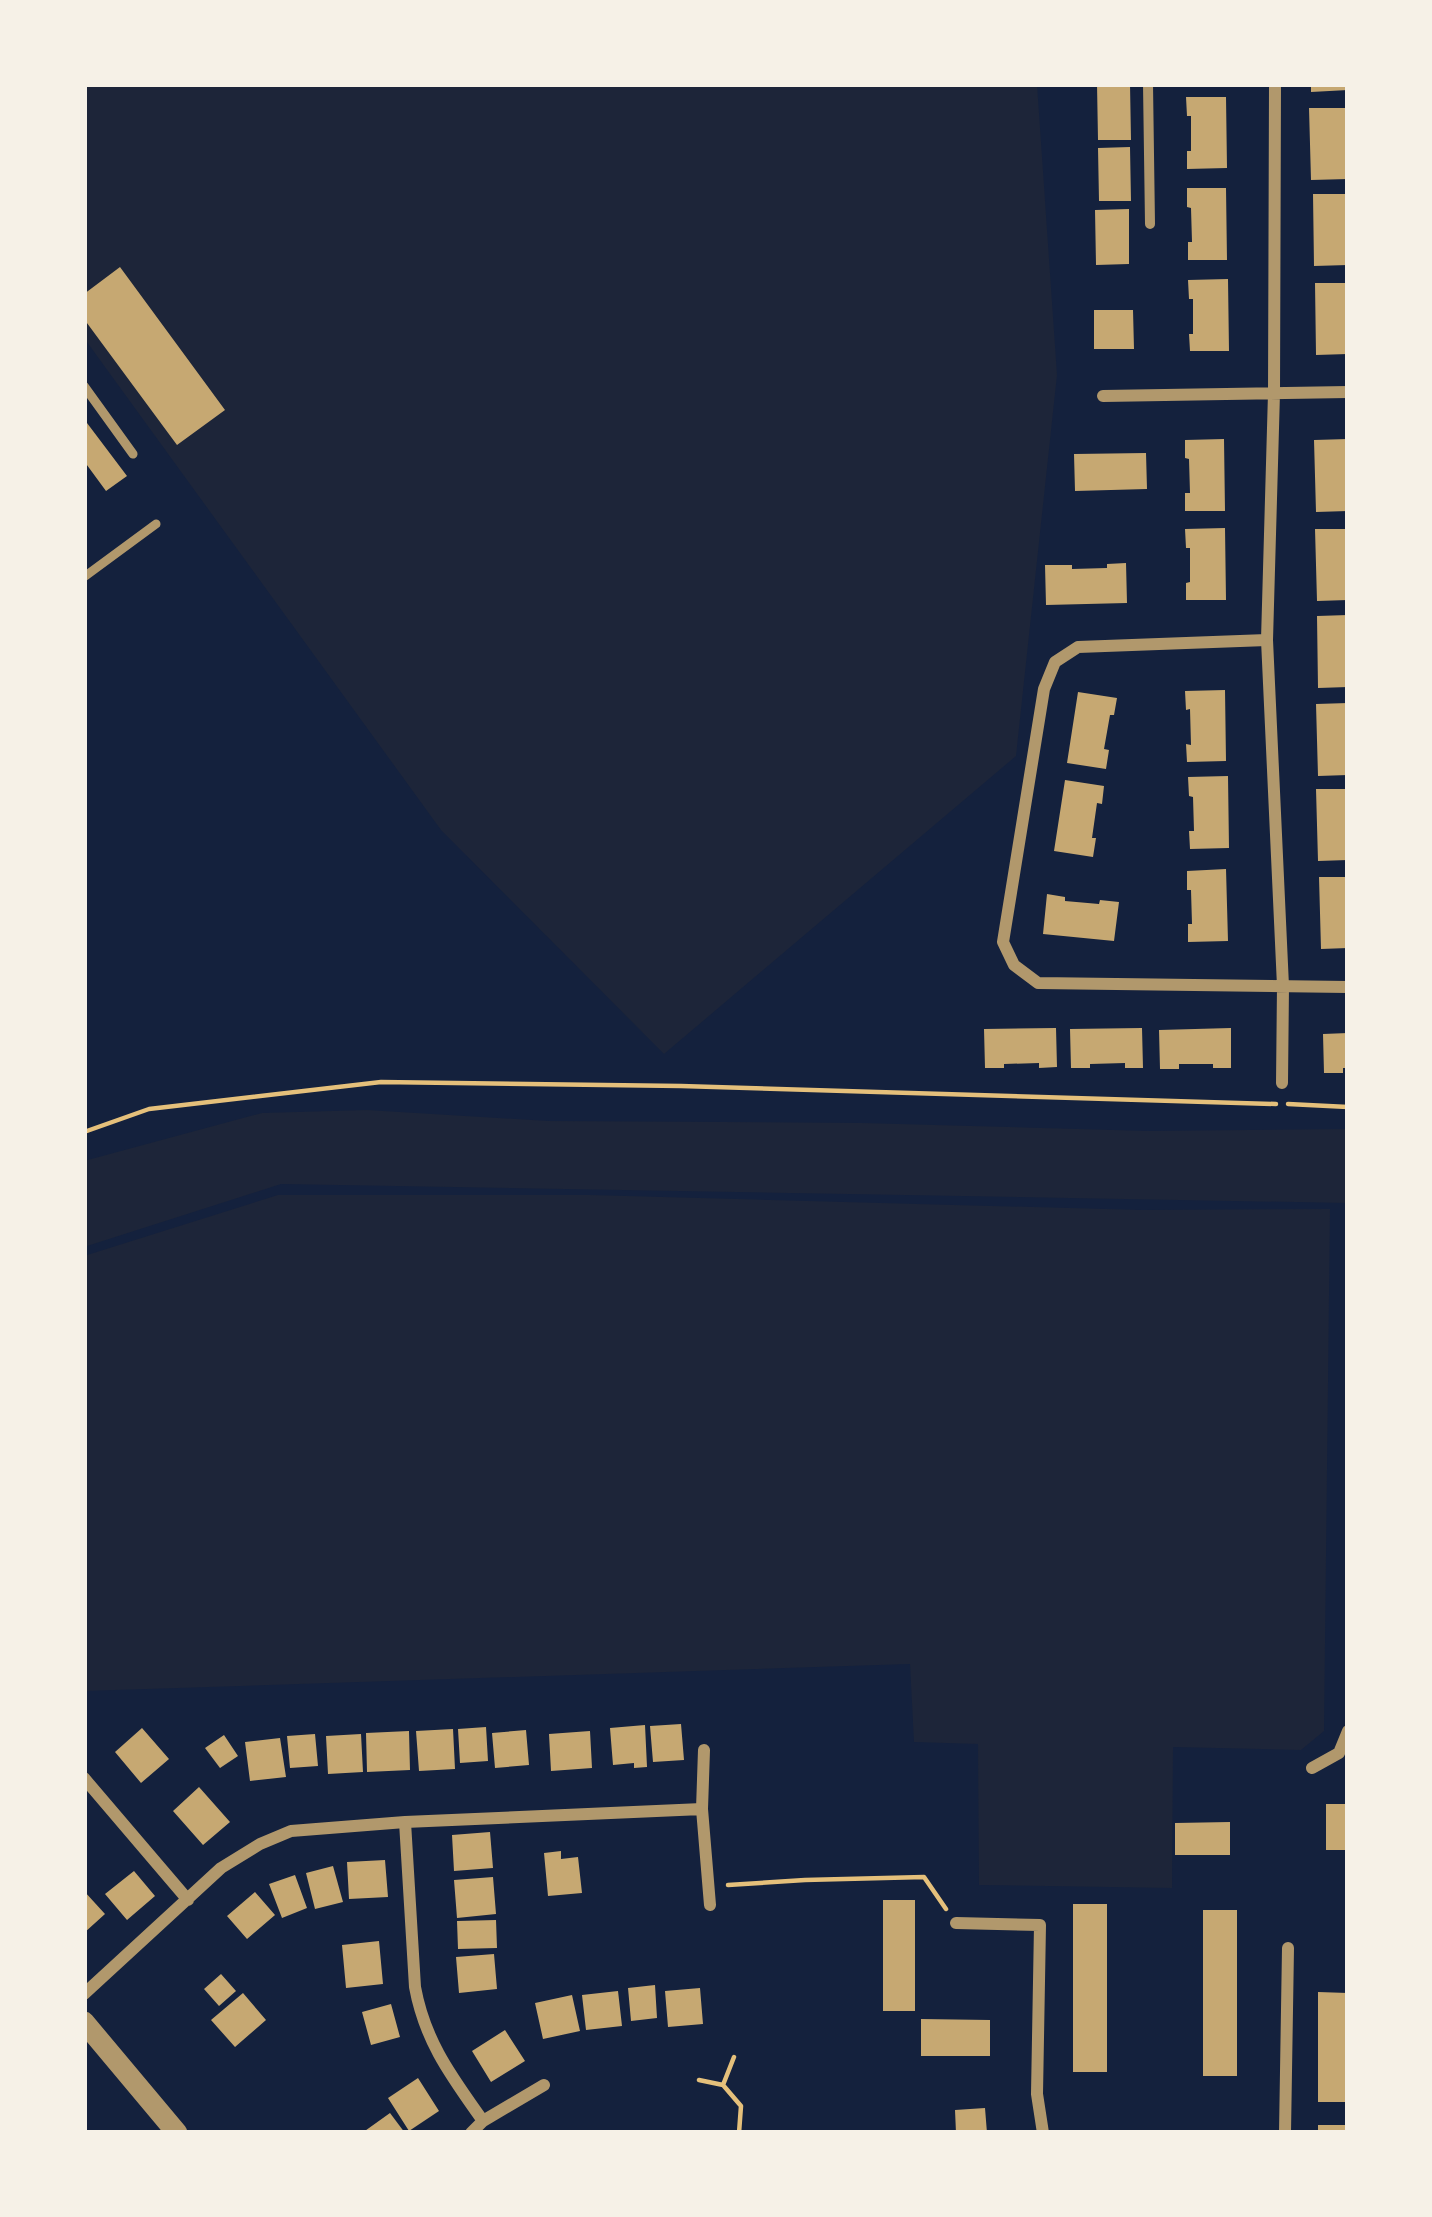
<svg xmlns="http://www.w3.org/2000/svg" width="1432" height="2217" font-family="Quicksand,sans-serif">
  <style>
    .green { fill: #1d2539 }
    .building { fill: #c6a872 }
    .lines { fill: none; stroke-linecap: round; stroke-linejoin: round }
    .path { stroke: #e5c07b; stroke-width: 4.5 }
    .service { stroke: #b1986c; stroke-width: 9 }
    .pedestrian { stroke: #b1986c; stroke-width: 10 }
    .minor { stroke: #b1986c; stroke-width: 12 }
    .tertiary { stroke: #b1986c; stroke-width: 21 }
  </style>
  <rect width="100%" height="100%" fill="#14213d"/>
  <path class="green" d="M84,84H1037L1057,375L1016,756L664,1054L441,830L84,338Z
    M367,1110L549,1121L862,1123L1148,1131L1348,1129V1203L281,1184L84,1247V1161L262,1113Z
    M278,1195H590L1142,1210L1330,1209L1324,1731L1301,1750L1173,1747L1172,1888L979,1885L978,1744L914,1742L910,1664L84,1691V1256Z"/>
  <path class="building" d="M1097,84H1130L1131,140H1098Z
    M1311,84H1348V90L1311,92Z
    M1186,97H1226L1227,168L1187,169V151H1191V116H1187Z
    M1309,108H1348V125L1345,126L1348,179L1311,180Z
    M1130,147L1131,201H1099L1098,148Z
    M1187,188H1226L1227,260H1188V242H1192L1191,208L1187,207Z
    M1313,194H1348V265L1314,266Z
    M1129,209V264L1096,265L1095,210Z
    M120,267L225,410L177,445L84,319V294Z
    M1228,279L1229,351H1190L1189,334H1193V299H1189L1188,280Z
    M1315,283H1348V354L1316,355Z
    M1094,310H1133L1134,349H1094Z
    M84,419L127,476L106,491L84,461Z
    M1224,439L1225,511H1185V493H1190L1189,459L1185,458V440Z
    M1348,439V511L1316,512L1314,440Z
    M1146,453L1147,489L1075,491L1074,454Z
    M1225,528L1226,600H1186V583L1190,582V548H1186L1185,529Z
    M1315,529H1348V600L1317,601Z
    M1126,563L1127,603L1046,605L1045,565H1072V569L1107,568V564Z
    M1348,615V687L1318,688L1317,616Z
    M1225,690L1226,761L1187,762L1186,744L1191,745L1190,709L1186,710L1185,691Z
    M1078,692L1117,698L1114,715H1110L1104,749L1109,750L1106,769L1067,763Z
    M1348,703V775L1318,776L1316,704Z
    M1228,776L1229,848L1190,849L1189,831H1194L1193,797L1189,796L1188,777Z
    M1065,780L1104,786L1102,804L1097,803L1092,838H1096L1093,857L1054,851Z
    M1316,789H1348V860L1318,861Z
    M1226,869L1228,941L1188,942V924H1192L1191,890H1187V871Z
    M1319,877H1348V948L1321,949Z
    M1047,894L1065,897V901L1099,904L1100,900L1119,902L1114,941L1043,934Z
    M1056,1028L1057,1067L1039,1068V1063L1004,1064V1068H985L984,1029Z
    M1142,1028L1143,1068H1125V1063L1090,1064V1068H1071L1070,1029Z
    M1231,1028V1068H1213V1064H1179V1069H1160L1159,1030Z
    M1348,1033V1068H1343V1073H1324L1323,1034Z
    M681,1724L684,1760L653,1762L650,1726Z
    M645,1725L647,1767L634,1768V1763L613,1765L610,1728Z
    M486,1727L488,1761L460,1763L458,1729Z
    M142,1728L169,1759L141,1783L115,1752Z
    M453,1729L455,1769L419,1771L416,1731Z
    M526,1730L529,1765L495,1768L492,1733Z
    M409,1731L410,1770L367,1772L366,1733Z
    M590,1731L592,1768L551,1771L549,1734Z
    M315,1734L318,1766L290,1768L287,1736Z
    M361,1734L363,1772L328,1774L326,1736Z
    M224,1735L238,1756L220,1768L205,1748Z
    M280,1738L286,1777L250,1781L245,1742Z
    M199,1787L230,1822L203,1845L173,1811Z
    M1326,1804H1348V1850H1326Z
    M1230,1822V1855H1175V1823Z
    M490,1832L493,1868L454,1871L452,1835Z
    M561,1851V1859L578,1857L582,1893L548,1896L544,1853Z
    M385,1860L388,1897L349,1899L347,1862Z
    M333,1866L343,1902L315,1909L306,1873Z
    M134,1871L155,1896L127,1920L105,1894Z
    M295,1875L307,1908L282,1918L269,1884Z
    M493,1877L496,1914L457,1918L454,1880Z
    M84,1891L105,1914L84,1933Z
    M255,1892L275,1915L247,1939L227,1916Z
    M883,1900H915V2011H883Z
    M1073,1904H1107V2072H1073Z
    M1203,1910H1237V2076H1203Z
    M496,1920L497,1948L458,1949L457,1921Z
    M379,1941L383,1984L346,1988L342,1945Z
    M494,1954L497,1989L459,1993L456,1957Z
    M221,1974L236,1991L219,2006L204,1989Z
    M655,1985L657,2018L631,2021L628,1988Z
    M700,1988L703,2024L668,2027L665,1991Z
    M618,1991L622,2026L586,2030L582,1995Z
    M1318,1992L1348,1993V2102H1318Z
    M243,1993L266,2020L235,2047L211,2020Z
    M572,1995L580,2031L543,2039L535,2003Z
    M391,2004L400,2037L371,2045L362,2012Z
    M921,2019L990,2020V2056H921Z
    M505,2030L525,2061L491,2082L472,2051Z
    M418,2078L439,2111L409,2131L388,2098Z
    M985,2108L987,2133H956L955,2110Z
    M390,2113L405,2133H362Z
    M1318,2125H1348V2133H1318Z"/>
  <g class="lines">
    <path class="path" d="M1288,1104L1348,1107
      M84,1132L149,1109L381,1082L681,1086L1276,1104
      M728,1885L805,1880L924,1877L946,1909
      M699,2080L723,2085L741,2106L739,2133
      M723,2085L734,2057"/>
    <path class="service" d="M84,386L133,454
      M84,577L156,524"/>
    <path class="pedestrian" d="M1148,84L1150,224"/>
    <path class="minor" d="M1275,84L1274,393L1267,640L1283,986L1282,1083
      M1103,396L1348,392
      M1267,640L1078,647L1055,662L1044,689L1003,942L1014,965L1038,983L1348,987
      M1312,1768L1339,1753L1348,1731
      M84,1778L188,1900
      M702,1809L710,1905
      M405,1822L415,1987C425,2042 452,2077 483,2121L471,2133
      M956,1923L1040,1925L1037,2094L1043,2133
      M84,1994L221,1868L260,1844L291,1831L405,1822L702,1809L704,1750
      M483,2121L544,2085
      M1285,2133L1288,1948"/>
    <path class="tertiary" d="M84,2022L177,2133"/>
  </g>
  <rect width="1432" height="2217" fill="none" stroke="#f6f1e7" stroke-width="174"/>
</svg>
